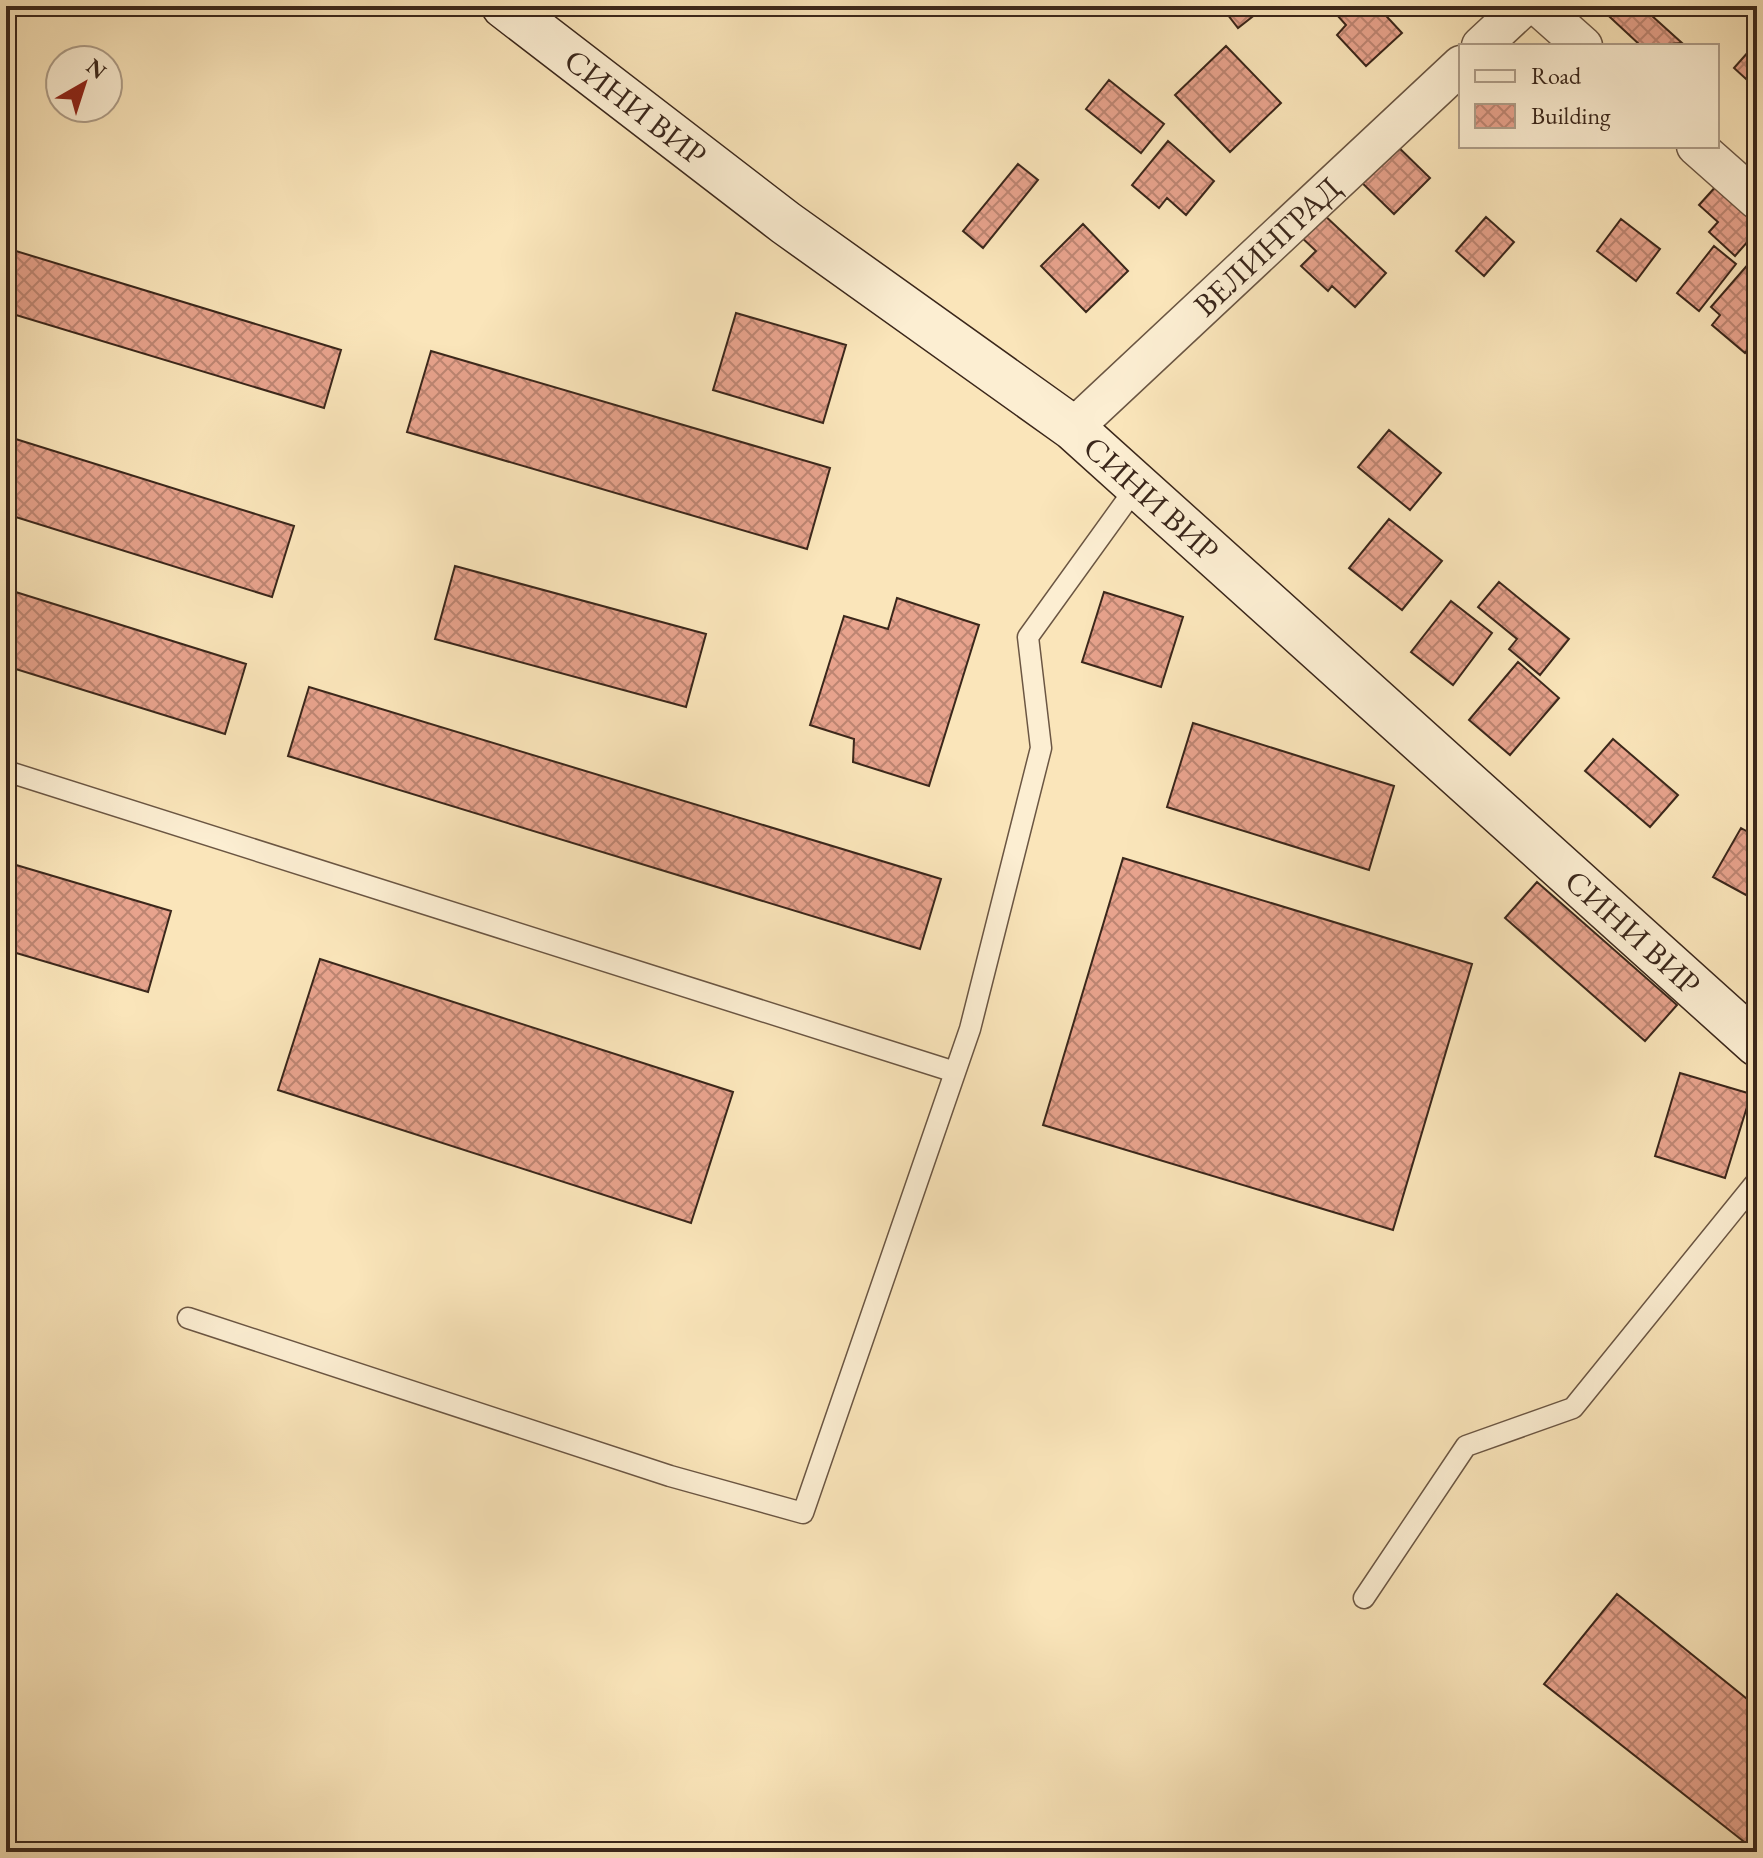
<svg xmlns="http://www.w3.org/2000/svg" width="1763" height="1858" font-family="'EB Garamond',serif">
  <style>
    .building { fill: url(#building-cross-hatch); stroke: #3b271b; stroke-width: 2 }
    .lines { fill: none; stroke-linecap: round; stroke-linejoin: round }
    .lane-casing { stroke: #6b5643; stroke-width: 23 }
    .street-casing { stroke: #6b5643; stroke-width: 41 }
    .secondary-casing { stroke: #3b271b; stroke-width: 47 }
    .lane { stroke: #fceed2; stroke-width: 20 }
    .street { stroke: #fceed2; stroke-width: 38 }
    .secondary { stroke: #fceed2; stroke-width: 44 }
    .labels { text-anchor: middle; stroke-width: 6; stroke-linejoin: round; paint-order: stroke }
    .street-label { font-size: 32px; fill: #3b271b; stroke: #fceed2 }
  </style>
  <defs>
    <pattern id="building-cross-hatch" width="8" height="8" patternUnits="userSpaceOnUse" patternTransform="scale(2)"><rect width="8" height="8" fill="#e8a38d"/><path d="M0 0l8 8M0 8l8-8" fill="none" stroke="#bd8572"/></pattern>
  </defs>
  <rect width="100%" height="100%" fill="#fae5ba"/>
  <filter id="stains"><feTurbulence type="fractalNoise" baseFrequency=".0025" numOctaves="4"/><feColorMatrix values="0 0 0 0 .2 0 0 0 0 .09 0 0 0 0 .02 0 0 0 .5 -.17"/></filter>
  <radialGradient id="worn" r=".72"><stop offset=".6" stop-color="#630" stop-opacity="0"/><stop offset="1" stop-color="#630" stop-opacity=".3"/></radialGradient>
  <path class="building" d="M1221,6H1266L1238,28Z
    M1329,6H1377L1402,33L1366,66L1337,35L1346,25Z
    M1598,6H1641L1682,43L1641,46Z
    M1757,42V89L1734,68Z
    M1226,46L1281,103L1230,152L1175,95Z
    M1109,80L1164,124L1141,153L1086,109Z
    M1390,139L1430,178L1394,214L1354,175Z
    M1168,141L1214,181L1186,215L1167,198L1159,208L1132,185Z
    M1018,164L1038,180L983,248L963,231Z
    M1718,184L1757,219V231L1735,256L1709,232L1718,222L1699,205Z
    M1322,213L1386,273L1355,307L1332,286L1328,291L1301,266L1316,251L1300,236Z
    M1486,217L1514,242L1484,276L1456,251Z
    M1621,219L1660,249L1636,281L1597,251Z
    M1083,224L1128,271L1086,312L1041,266Z
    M1714,246L1736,264L1699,311L1677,293Z
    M6,248L341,350L324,408L6,312Z
    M1757,254V339L1745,353L1712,325L1720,315L1711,307Z
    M736,313L846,345L823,423L713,390Z
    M431,351L830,468L807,549L407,432Z
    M1389,430L1441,473L1410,510L1358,467Z
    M6,436L294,526L272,597L6,514Z
    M1389,519L1442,561L1402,610L1349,568Z
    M455,566L706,634L686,707L435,639Z
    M1499,582L1569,639L1540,675L1509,649L1517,639L1478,607Z
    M6,589L246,664L225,734L6,666Z
    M1104,592L1183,617L1161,687L1082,662Z
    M897,598L979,625L929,786L853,762L854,739L810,725L844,616L888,629Z
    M1451,601L1492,633L1453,685L1411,652Z
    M1518,662L1559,698L1510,755L1469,720Z
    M309,687L941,879L920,949L288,756Z
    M1193,723L1394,786L1369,870L1167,807Z
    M1613,739L1678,795L1650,827L1585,771Z
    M1741,828L1757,837V901L1713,877Z
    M1123,858L1472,964L1393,1230L1043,1125Z
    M6,862L171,911L148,992L6,950Z
    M1537,882L1677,1005L1645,1041L1505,918Z
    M320,959L733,1092L691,1223L278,1090Z
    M1680,1073L1751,1094L1725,1178L1655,1156Z
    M1617,1594L1757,1707V1852L1544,1684Z"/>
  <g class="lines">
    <defs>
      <path id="lane" d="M6,771L955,1072
        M188,1318L670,1476L803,1513L970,1029L1041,748L1028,637L1137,486
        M1364,1598L1466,1446L1573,1408L1757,1181"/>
      <g id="street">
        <path d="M1538,6L1583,46"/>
        <path d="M1481,46L1524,6"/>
        <path d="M1696,146L1757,200"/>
        <path id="s1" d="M1073,428L1461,65"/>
      </g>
      <g id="secondary">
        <path id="s2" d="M504,6L786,223L1073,428L1757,1044"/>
      </g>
    </defs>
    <use href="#lane" class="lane-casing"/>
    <use href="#street" class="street-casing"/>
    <use href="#secondary" class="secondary-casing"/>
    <use href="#lane" class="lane"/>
    <use href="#street" class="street"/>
    <use href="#secondary" class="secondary"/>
  </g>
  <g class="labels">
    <g class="street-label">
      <text dy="11" stroke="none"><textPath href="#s2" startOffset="166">СИНИ ВИР</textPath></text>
      <text dy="11" stroke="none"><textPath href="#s1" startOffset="266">ВЕЛИНГРАД</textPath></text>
      <text dy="11" stroke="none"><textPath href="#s2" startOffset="814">СИНИ ВИР</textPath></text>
      <text dy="11" stroke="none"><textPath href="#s2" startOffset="1462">СИНИ ВИР</textPath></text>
    </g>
  </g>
  <rect width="1763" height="1858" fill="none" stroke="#fae5ba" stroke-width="32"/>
  <rect x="8" y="8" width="1747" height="1842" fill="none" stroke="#3b271b" stroke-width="4"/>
  <rect x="16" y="16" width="1731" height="1826" fill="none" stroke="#3b271b" stroke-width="2"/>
  <rect x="1459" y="44" width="260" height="104" fill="#fceed2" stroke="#af9e89" stroke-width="2"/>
  <rect x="1475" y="70" width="40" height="12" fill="#fceed2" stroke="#af9e89" stroke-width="2"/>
  <text x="1531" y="84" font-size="24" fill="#3b271b">Road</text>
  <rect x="1475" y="104" width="40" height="24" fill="url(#building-cross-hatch)" stroke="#af9e89" stroke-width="2"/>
  <text x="1531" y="124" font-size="24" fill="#3b271b">Building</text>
  <g transform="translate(84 84) rotate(39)"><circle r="38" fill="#fceed2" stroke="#af9e89" stroke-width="2"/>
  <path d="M0-6L14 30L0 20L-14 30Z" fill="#8f2418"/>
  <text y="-12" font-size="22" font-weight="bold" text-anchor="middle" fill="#3b271b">N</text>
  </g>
  <rect width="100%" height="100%" filter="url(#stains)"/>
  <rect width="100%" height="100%" fill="url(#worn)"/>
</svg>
